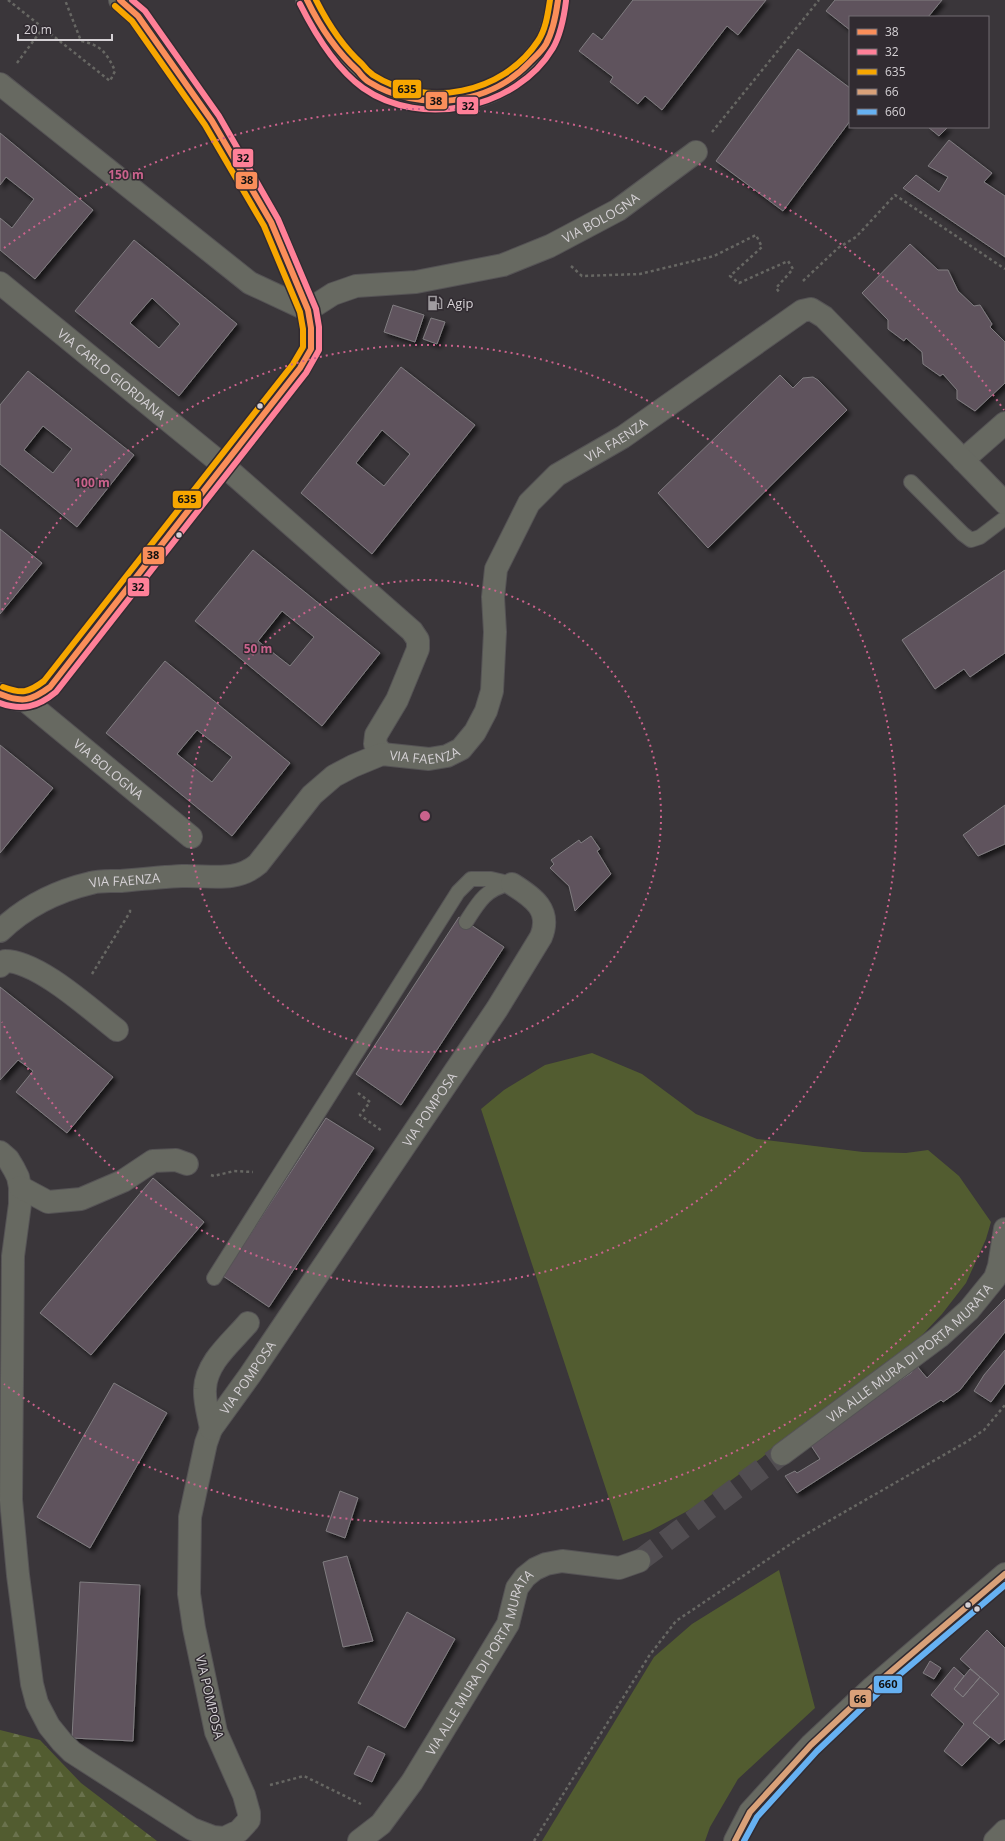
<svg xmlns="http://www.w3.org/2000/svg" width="1005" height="1841" font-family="'Open Sans',sans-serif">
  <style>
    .green { fill: #525c30 }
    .forest { fill: url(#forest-firs) }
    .building { fill: #5e525d; stroke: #807d80; fill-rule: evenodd; filter: url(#shadow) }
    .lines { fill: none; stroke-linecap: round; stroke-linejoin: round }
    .minor-tunnel { stroke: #514d51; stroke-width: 22; stroke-dasharray: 22 11; stroke-linecap: butt }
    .service-casing { stroke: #555355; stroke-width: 16 }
    .minor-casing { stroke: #555355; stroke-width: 24 }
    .tertiary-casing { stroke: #555355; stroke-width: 24 }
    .path { stroke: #676763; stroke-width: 2.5; stroke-dasharray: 3 3; stroke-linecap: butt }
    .service { stroke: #676961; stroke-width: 14 }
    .minor { stroke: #676961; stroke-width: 22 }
    .tertiary { stroke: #676961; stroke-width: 22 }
    .bus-1-casing { stroke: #312b31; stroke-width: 9 }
    .bus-2-casing { stroke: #312b31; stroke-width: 9 }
    .bus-3-casing { stroke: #312b31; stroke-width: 9 }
    .bus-4-casing { stroke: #312b31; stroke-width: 9 }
    .bus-5-casing { stroke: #312b31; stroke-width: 9 }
    .bus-1 { stroke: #fa8e5a; stroke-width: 6 }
    .bus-2 { stroke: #ff8098; stroke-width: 6 }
    .bus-3 { stroke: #f7a600; stroke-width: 6 }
    .bus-4 { stroke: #d9a179; stroke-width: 6 }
    .bus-5 { stroke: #66b1f2; stroke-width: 6 }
    .ring { fill: none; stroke: #ca628c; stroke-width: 2; stroke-dasharray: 2 4 }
    .bus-dot { fill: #d5d1d5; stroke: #312b31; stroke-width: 1.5 }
    .labels { text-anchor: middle; stroke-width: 3; stroke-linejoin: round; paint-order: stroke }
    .street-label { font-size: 13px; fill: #d5d1d5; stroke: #312b31 }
    .poi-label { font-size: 13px; fill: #d5d1d5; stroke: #312b31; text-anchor: start }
    .centre { fill: #ca628c; stroke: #312b31; stroke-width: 2 }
    .ring-label { font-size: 12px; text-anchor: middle; font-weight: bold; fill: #ca628c; stroke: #312b31; stroke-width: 3; stroke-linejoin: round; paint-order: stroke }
    .line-badge { stroke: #312b31; stroke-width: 1.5 }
    .pale-badge-label { font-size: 11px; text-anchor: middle; font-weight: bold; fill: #111 }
  </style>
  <defs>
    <pattern id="forest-firs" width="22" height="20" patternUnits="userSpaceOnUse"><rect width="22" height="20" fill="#525c30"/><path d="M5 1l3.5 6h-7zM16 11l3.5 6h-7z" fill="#6a724d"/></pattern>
    <filter id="shadow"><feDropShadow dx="3.5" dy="3.5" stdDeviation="2" flood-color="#0009"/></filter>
  </defs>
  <rect width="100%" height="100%" fill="#3a363a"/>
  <path class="green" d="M592,1053L642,1074L696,1114L757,1139L863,1152L906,1153L928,1150L959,1176L991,1222L986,1239L966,1283L942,1314L911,1347L695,1507L650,1531L623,1541L481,1109L504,1090L545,1065Z
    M779,1570L815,1708L738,1779L710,1827L705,1841H542L654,1657L692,1624Z"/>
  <path class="forest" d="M0,1730L40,1740L81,1783L157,1841H0Z"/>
  <path class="building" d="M633,0H766L738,35L727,26L662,110L645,96L638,104L610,82L613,77L579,51L593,33L602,40Z
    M835,0H942L928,17H850V30L826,11Z
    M798,49L850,88V121L783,211L716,161Z
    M928,127H948L939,136Z
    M0,133L93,210L35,279L0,250V218L12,228L34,199L6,177L0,185Z
    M949,140L992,173L984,182L1005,196V257L903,188L916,175L939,192L948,177L928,166Z
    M134,240L237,324L179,396L75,311ZM152,298L180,324L159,348L130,323Z
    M910,244L938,270H948L958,291L974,306L980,305L992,324L990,327L1005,342V383L975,411L957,399V390L943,374L940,376L923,364L922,352L906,338L904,341L888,329V320L862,293Z
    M393,305L424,315L415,342L384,332Z
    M431,318L445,322L437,344L423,339Z
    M401,367L475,425L372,554L301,493ZM382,430L410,454L384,486L356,463Z
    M28,371L134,455L77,527L0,464V405ZM43,426L72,449L53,473L24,450Z
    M780,375L793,388L803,378L813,377L818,380L847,410L708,548L658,493Z
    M0,529L42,563L0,614Z
    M253,550L380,653L322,726L195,621ZM282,611L314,637L290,666L258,641Z
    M1005,570V653L970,677L964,669L935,689L902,640Z
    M165,661L290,763L232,836L106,733ZM197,730L232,757L212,782L177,754Z
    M0,745L53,788L0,853Z
    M1005,805V844L978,856L963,835Z
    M591,836L600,849L597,851L611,874L575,911L569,886L550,868L554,864L551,860L579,840L581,843Z
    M459,917L504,947L401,1105L356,1074Z
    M0,987L113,1077L67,1133L16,1092L33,1071L18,1060L0,1080Z
    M326,1118L374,1148L269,1307L223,1276Z
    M153,1178L204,1222L91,1355L40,1313Z
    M1005,1299V1332L960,1390L943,1402L941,1400L797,1493L785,1476L795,1471L797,1473L820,1459L808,1441L911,1373L916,1365L927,1378Z
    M1005,1350V1383L991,1402L974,1391L984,1375Z
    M114,1383L167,1413L90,1548L37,1517Z
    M340,1491L358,1498L345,1538L326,1531Z
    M347,1556L373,1641L343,1647L323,1562Z
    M80,1582L140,1585L133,1741L72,1738Z
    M407,1612L455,1639L405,1728L358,1703Z
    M987,1630L1005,1648V1739L999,1744L973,1723L999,1694L960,1659Z
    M930,1661L941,1668L934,1679L923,1673Z
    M954,1667L964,1676L954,1689L963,1697L980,1677L999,1694L973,1723L990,1737L962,1766L944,1751L964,1724L931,1695Z
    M970,1669L980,1677L963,1697L954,1689Z
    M368,1746L385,1754L372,1782L354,1774Z"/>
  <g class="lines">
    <path class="minor-tunnel" d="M639,1561L782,1454"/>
    <defs>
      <path id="service" d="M911,482L963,534L971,540L980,537L1005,518
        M466,922C478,903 486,888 510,884
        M214,1278L458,892L471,879H491L512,884"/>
      <g id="minor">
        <path id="s1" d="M0,84L250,283L308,310L333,294L356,286L416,282L503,265L550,246L618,210L696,152"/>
        <path id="s2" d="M0,283L223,465L412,631L418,640V649L397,700L376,735L375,744L382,754"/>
        <path d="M963,460L1005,423"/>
        <path id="s3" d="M26,701L191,837"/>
        <path id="s4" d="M0,931C25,907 57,891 91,883C100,880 111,881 121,881C142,879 162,877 182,876C210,875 236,883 258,864L312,795L334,776L353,766L382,754L429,759L447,756L461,749L475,732L486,711L492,691L495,632L493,597L496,569L529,503L557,475L623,437L802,311L811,309L824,317L1005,503"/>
        <path d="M0,966L5,961C38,961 90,1009 117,1030"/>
        <path id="s5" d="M0,1152L8,1159L14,1169L18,1177L20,1187V1204L13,1256L11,1500L18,1575L32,1684L37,1703L49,1726L62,1742L72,1752L192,1829L213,1837L224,1838L239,1831L249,1820V1813L244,1795L216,1732L194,1628L189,1594L190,1517L206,1443L211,1429L250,1375L497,1009L541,937C552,910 533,897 512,884"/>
        <path d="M20,1187L48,1202L81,1199L123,1181L153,1161L176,1160L187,1164"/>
        <path d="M211,1429C209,1416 204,1402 205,1389C206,1362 232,1342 248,1323"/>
        <path id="s6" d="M782,1454L939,1337L969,1310L995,1278L999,1266L1005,1229"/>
        <path id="s7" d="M359,1841L381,1824L412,1782L508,1624L517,1588L525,1577L535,1569L546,1564L562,1561L619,1568L639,1561"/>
        <path d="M735,1841L750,1812L811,1745L873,1687L1005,1574"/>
        <path d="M995,1841L1005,1831"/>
      </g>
      <path id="tertiary" d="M307,0C320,27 334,49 355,69C360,73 364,79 369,82C422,114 498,107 536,56C540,51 545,46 547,41C553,28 556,14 558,0
        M0,694C23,704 31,702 50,687L300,368L311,349V328L308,310L271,222L212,121L138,16L120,0"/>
    </defs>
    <use href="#service" class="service-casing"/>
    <use href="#minor" class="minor-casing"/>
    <use href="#tertiary" class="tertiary-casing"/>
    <path class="path" d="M8,0L110,81L115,71C107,53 101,45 81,41L65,0
      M17,63L43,28
      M712,132L819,0
      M571,266L582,276L640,274L714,256L756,235L762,247L730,276L739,283L788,261L793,269L776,288L780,293
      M803,281L838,248L856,237L895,195L1005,269
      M92,974L130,912V908
      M358,1093L370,1102L360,1115L382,1131
      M211,1175L214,1176L234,1171L253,1172
      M270,1785L304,1776L361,1804
      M534,1841L649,1656L676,1621L801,1537L968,1441L984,1430L1005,1405"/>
    <use href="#service" class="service"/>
    <use href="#minor" class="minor"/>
    <use href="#tertiary" class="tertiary"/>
    <defs>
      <path id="bus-1" d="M307,0C320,27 336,51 358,71C361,75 364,79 369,82C419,113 489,106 530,62C536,56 542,51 546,44C553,31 556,15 558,0
        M0,694C22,703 31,701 50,687L300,368L311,349V328L308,310L271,222L212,121L138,16L120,0"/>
      <path id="bus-2" d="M300,4C315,34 335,68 363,88C421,129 517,109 553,48C561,34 564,17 566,1
        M0,703C22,711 38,707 56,692L306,373L319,350V327L316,309L278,219L219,116L145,11L132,0"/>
      <path id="bus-3" d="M316,0C328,24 342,46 362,64C365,68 369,72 373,75C426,109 503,94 538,41C546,29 548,13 550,0
        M3,687C22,694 28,693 44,681L293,364L303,347V329L300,312L264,226L205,125L132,21L115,6"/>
      <path id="bus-4" d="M735,1841L750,1812L811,1745L873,1687L1005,1574"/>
      <path id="bus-5" d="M744,1841L757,1817L817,1751L878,1693L1005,1585"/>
    </defs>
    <use href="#bus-1" class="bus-1-casing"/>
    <use href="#bus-2" class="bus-2-casing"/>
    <use href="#bus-3" class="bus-3-casing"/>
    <use href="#bus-4" class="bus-4-casing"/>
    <use href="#bus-5" class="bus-5-casing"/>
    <use href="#bus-1" class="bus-1"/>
    <use href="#bus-2" class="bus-2"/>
    <use href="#bus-3" class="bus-3"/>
    <use href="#bus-4" class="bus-4"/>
    <use href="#bus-5" class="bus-5"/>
  </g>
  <g class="ring">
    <circle cx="425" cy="816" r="236"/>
    <path d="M2 610A471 471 0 1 1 2 1022"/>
    <path d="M1004 1222A707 707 0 0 1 4 1384M4 248A707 707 0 0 1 1004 410"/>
  </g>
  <defs>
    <symbol id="fuel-bare" viewBox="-9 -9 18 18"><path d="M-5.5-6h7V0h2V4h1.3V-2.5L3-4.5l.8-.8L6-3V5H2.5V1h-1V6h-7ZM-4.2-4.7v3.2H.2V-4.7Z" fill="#9f9b9f" stroke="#312b31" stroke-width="2.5" paint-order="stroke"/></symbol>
  </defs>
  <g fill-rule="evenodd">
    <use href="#fuel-bare" x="424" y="292" width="22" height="22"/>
  </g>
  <g class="bus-dot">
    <circle cx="260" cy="406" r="3.5"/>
    <circle cx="179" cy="535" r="3.5"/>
    <circle cx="968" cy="1605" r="3.5"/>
    <circle cx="977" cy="1609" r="3.5"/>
  </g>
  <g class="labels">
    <g class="street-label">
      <text dy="5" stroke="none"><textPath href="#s1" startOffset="695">VIA BOLOGNA</textPath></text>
      <text dy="5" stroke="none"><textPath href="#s2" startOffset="144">VIA CARLO GIORDANA</textPath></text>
      <text dy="5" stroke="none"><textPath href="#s4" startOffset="896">VIA FAENZA</textPath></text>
      <text dy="5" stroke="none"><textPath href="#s4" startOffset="487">VIA FAENZA</textPath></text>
      <text dy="5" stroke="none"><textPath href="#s3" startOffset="107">VIA BOLOGNA</textPath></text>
      <text dy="5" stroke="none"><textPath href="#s4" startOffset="138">VIA FAENZA</textPath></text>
      <text dy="5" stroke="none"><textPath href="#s5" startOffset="1618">VIA POMPOSA</textPath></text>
      <text dy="5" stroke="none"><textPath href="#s6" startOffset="163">VIA ALLE MURA DI PORTA MURATA</textPath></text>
      <text dy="5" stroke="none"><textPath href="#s5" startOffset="1294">VIA POMPOSA</textPath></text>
      <text dy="5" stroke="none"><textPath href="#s7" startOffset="218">VIA ALLE MURA DI PORTA MURATA</textPath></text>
      <text transform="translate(210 1697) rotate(77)" y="5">VIA POMPOSA</text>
    </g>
    <g class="poi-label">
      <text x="447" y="308">Agip</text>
    </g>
  </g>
  <circle cx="425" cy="816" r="6" class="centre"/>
  <g class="ring-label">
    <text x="126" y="179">150 m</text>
    <text x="92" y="487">100 m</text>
    <text x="258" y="653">50 m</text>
  </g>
  <g class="line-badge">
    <rect x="392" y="79" width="30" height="20" rx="4" fill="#f7a600"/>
    <rect x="425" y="91" width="23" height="19" rx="4" fill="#fa8e5a"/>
    <rect x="456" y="96" width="23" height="19" rx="4" fill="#ff8098"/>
    <rect x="232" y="148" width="22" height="20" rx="4" fill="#ff8098"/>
    <rect x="235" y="171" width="23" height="19" rx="4" fill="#fa8e5a"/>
    <rect x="172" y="490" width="30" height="19" rx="4" fill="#f7a600"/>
    <rect x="142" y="546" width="23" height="19" rx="4" fill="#fa8e5a"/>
    <rect x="127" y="577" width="23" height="20" rx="4" fill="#ff8098"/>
    <rect x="873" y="1675" width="30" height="19" rx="4" fill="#66b1f2"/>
    <rect x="849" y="1689" width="23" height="19" rx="4" fill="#d9a179"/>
  </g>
  <g class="pale-badge-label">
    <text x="407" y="93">635</text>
    <text x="436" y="105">38</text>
    <text x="468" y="110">32</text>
    <text x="243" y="162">32</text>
    <text x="247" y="184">38</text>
    <text x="187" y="503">635</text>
    <text x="153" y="559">38</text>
    <text x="138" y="591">32</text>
    <text x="888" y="1688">660</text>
    <text x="860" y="1703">66</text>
  </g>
  <rect x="849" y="16" width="140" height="112" fill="#312b31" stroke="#736d73"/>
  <rect x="857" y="29" width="20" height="6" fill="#fa8e5a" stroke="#736d73"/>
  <text x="885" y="36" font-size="12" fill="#d5d1d5">38</text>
  <rect x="857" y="49" width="20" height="6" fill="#ff8098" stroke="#736d73"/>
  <text x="885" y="56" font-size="12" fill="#d5d1d5">32</text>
  <rect x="857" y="69" width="20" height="6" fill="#f7a600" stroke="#736d73"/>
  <text x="885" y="76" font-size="12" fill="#d5d1d5">635</text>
  <rect x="857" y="89" width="20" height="6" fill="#d9a179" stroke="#736d73"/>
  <text x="885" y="96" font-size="12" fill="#d5d1d5">66</text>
  <rect x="857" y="109" width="20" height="6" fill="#66b1f2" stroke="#736d73"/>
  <text x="885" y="116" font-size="12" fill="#d5d1d5">660</text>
  <path d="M18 34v6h94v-6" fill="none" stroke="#d5d1d5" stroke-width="2"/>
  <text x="24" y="34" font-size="12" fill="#d5d1d5" stroke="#312b31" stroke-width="3" paint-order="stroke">20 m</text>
</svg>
